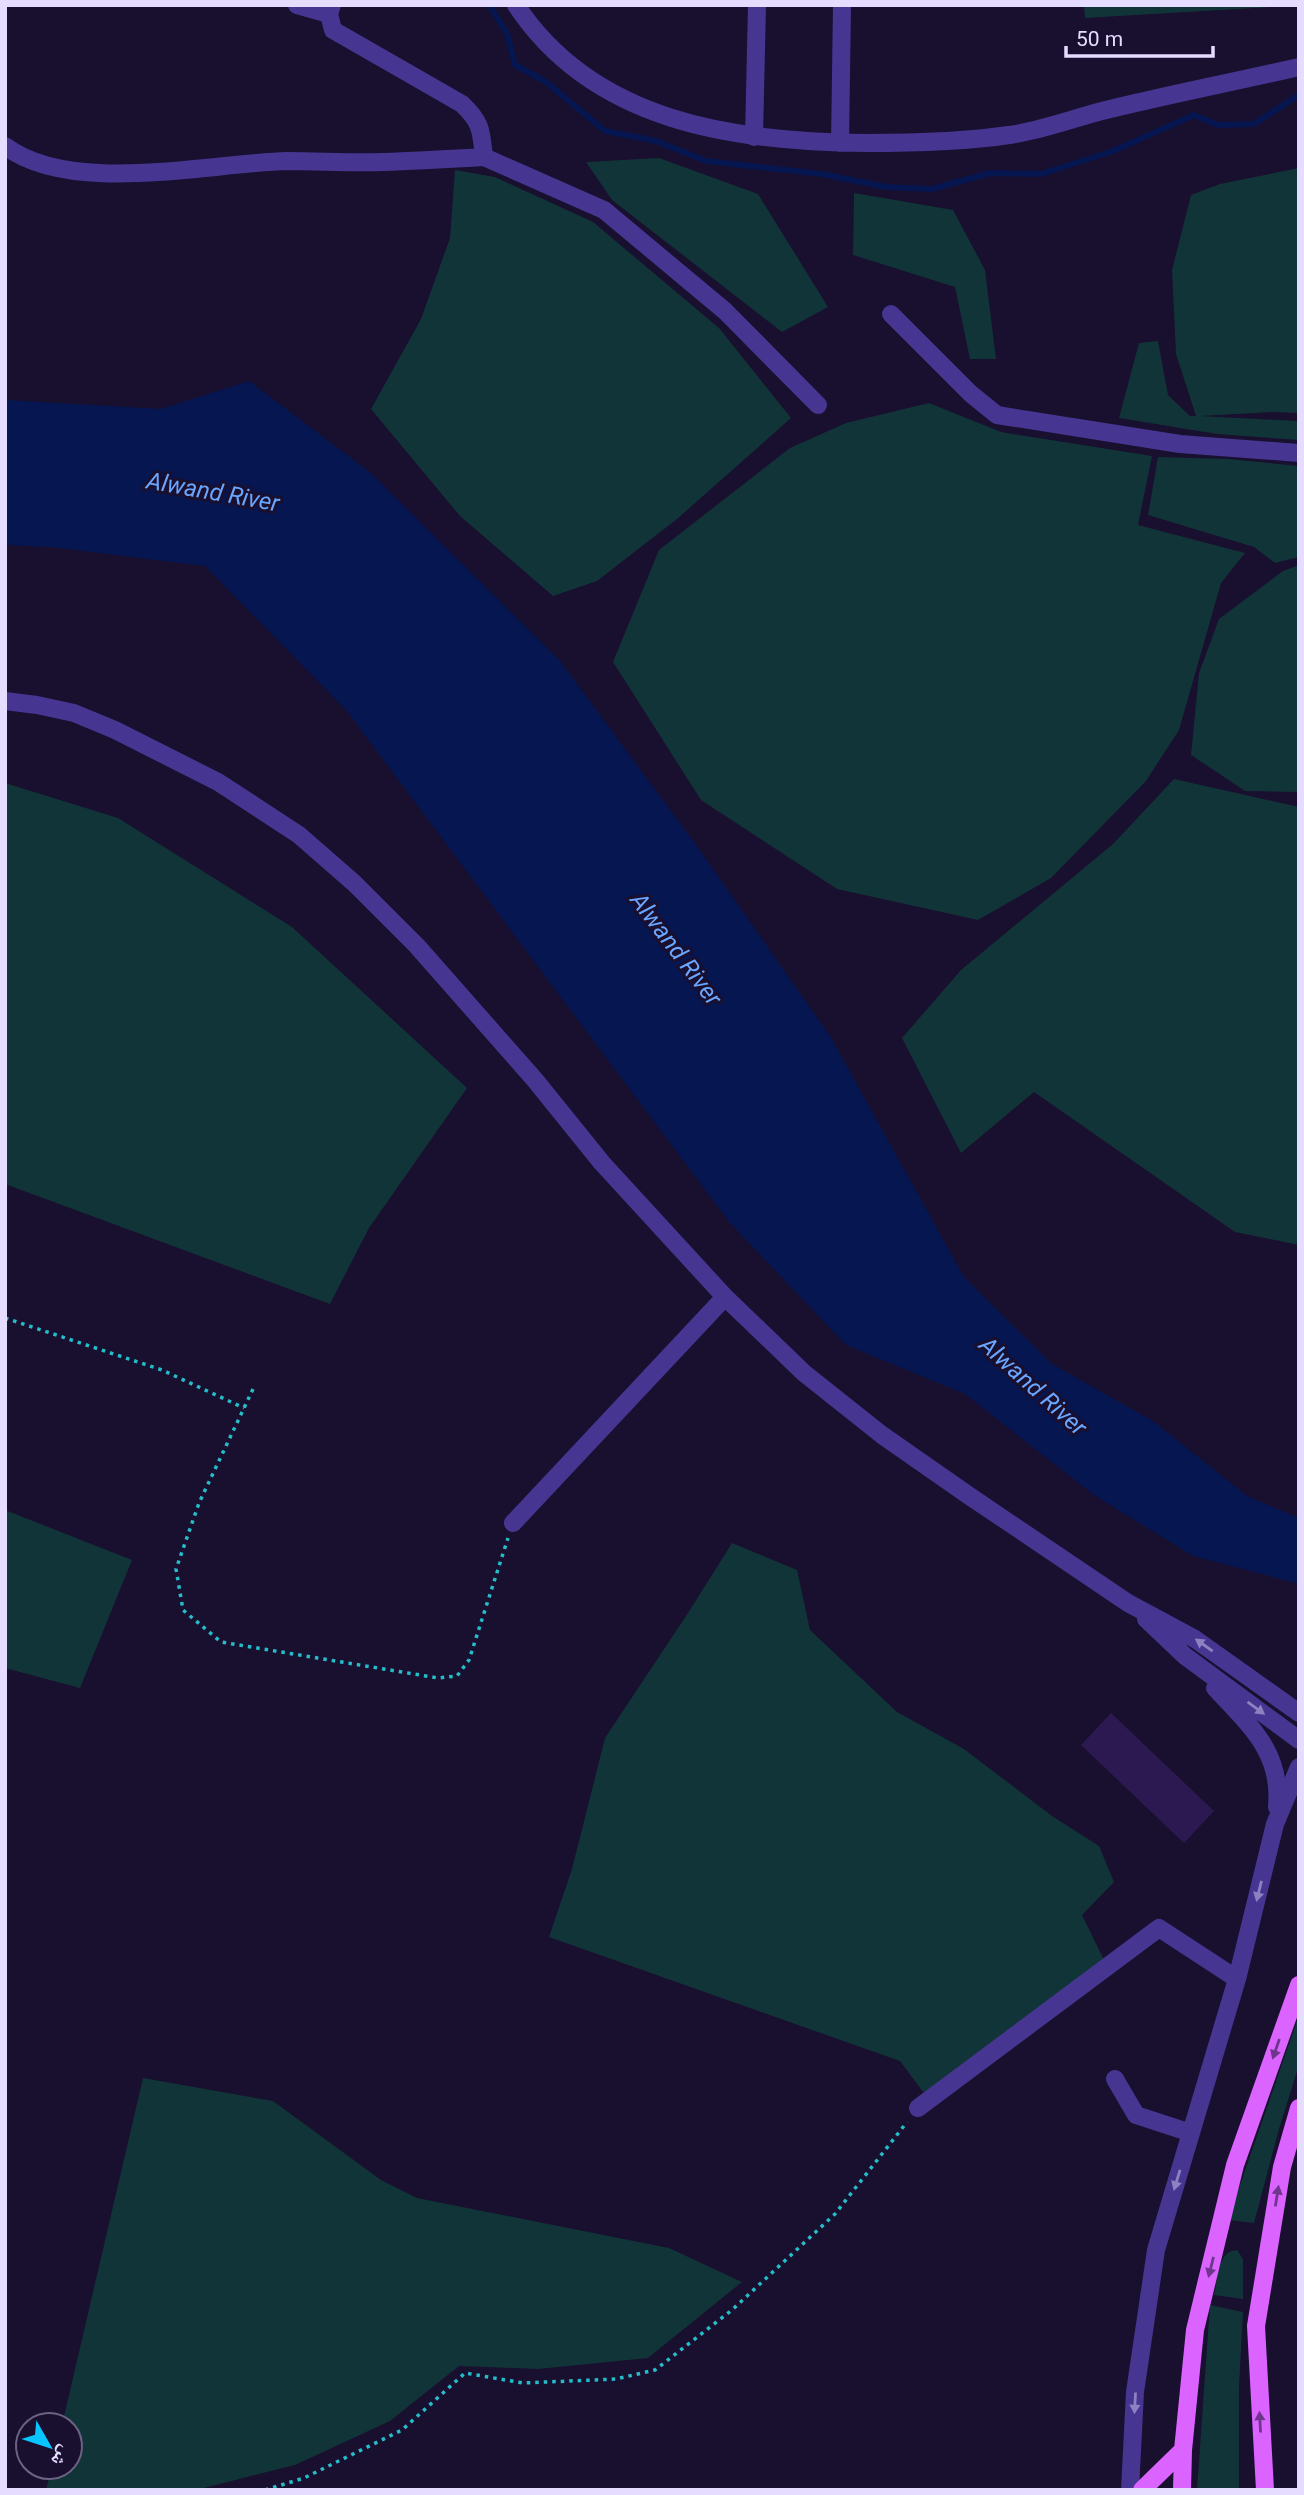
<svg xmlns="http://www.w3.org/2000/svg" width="1304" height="2495" font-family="Roboto,'Noto Naskh Arabic',sans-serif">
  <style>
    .green { fill: #113439 }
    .water { fill: #061650 }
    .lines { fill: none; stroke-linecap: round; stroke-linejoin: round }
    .stream { stroke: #061650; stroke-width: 6 }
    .building { fill: #2c1951 }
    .path { stroke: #25bdca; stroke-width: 3.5; stroke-dasharray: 3.5 5; stroke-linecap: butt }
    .minor { stroke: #463691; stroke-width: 18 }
    .major { stroke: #db63ff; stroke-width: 18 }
    .oneway { fill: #8e81c2 }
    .oneway2 { fill: #70358c }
    .labels { text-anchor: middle; stroke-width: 6; stroke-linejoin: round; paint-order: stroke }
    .water-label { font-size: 24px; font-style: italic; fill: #6aa5ff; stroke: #190f2e }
  </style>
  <rect width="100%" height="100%" fill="#190f2e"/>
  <path class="green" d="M1084,5H1291V6L1085,18Z
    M659,158L758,194L828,307L782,332L612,200L586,162Z
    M1299,168V413L1273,412L1200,416L1299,421V440L1217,434L1119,418L1139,343L1158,341L1168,395L1190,416H1196L1176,354L1172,270L1191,195L1220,184Z
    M455,170L495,177L593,222L719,328L791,418L677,519L597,581L553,596L460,516L371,409L421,319L450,238Z
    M854,193L953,210L985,270L996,359H970L955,287L853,255Z
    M929,403L1001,432L1152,456L1138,525L1245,553L1221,583L1179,730L1146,781L1051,878L978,920L837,889L701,800L613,662L659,550L790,448L846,423Z
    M1158,457L1228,459L1299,466V557L1275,563L1254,547L1148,515Z
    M1299,565V792L1245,791L1191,755L1199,673L1219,619L1283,571Z
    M1174,779L1299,807V1245L1235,1232L1034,1092L961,1153L902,1038L961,970L1113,844Z
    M5,783L118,818L292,927L467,1088L369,1228L330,1304L5,1184Z
    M5,1510L132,1560L80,1688L5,1668Z
    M732,1543L797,1570L810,1630L897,1712L964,1749L1052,1816L1099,1846L1114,1882L1082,1915L1107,1966L951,2089L923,2092L900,2061L549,1937L572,1869L605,1738L688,1613Z
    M1299,2015V2065L1279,2129L1254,2223L1228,2220Z
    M143,2078L273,2101L381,2180L417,2198L669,2248L742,2282L648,2358L538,2369L459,2366L390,2421L295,2465L196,2490H46L52,2467H70V2425H62Z
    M1237,2250L1243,2259V2299L1214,2295C1218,2279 1217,2251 1237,2250Z
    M1210,2305L1243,2312L1239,2387V2490H1197Z"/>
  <path class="water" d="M249,381L371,473L560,661L694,842L830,1036L964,1277L1052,1364L1153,1421L1247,1496L1299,1518V1584L1193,1556L1094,1495L965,1394L846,1345L730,1223L346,710L205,566L51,547L5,545V400L161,409Z"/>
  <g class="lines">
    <path class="stream" d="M489,5L507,33L515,65L546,82L605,131L656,141L706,161L822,174L886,187L932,189L990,173L1041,174L1113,151L1194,115L1218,125L1254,124L1299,95"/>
  </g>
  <path class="building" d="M1111,1713L1214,1811L1184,1843L1081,1745Z"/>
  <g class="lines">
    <path class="path" d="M5,1318L162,1370L244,1408
      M253,1389L199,1503L176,1569L183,1610L221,1642L438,1678L457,1676L469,1660L508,1538
      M265,2490L304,2478L402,2430L465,2373L523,2383L616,2379L655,2370L732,2310L835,2214L907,2122"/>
    <path class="minor" d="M297,5L329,14
      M332,5L329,14L333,30L462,104C482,123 481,131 484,157L604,210L725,311L818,405
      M516,5C594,123 736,142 866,143C914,143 962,142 1009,135C1040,131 1071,119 1102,111C1167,95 1233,82 1299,67
      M754,137L757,5
      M840,143L842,5
      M5,146C71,196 209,163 287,161C319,161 351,163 383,162C416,161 450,159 484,157
      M891,314L971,394L997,415L1180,444L1299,453
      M5,701L37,705L74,713L115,730L218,782L299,835L354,883L417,946L535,1080L602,1163L725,1297L804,1373L882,1435L968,1495L1128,1603L1195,1639L1299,1713
      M513,1523L725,1297
      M1146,1619L1185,1656L1299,1740
      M1215,1688C1250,1726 1282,1752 1277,1807
      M1115,2079L1136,2115L1191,2133
      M918,2108L1159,1928L1237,1979
      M1130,2490L1135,2392L1156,2250L1237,1979L1275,1824L1299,1767"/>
    <path class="major" d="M1142,2490L1183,2450
      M1182,2490L1183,2450L1195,2330L1235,2165L1299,1985
      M1265,2490L1256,2326L1282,2167L1299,2108"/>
  </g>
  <defs><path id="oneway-solid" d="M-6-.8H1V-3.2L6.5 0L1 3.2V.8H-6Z" transform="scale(1.75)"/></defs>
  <g class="oneway">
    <use href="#oneway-solid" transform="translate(1204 1645) rotate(-145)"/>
    <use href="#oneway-solid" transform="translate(1256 1708) rotate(36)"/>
    <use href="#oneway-solid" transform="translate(1259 1891) rotate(104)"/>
    <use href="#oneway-solid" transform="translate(1177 2180) rotate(107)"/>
    <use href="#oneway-solid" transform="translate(1135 2403) rotate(93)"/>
  </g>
  <g class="oneway2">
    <use href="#oneway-solid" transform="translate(1276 2049) rotate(109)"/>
    <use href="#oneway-solid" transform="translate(1277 2196) rotate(-81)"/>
    <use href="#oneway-solid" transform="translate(1211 2267) rotate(104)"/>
    <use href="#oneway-solid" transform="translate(1260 2422) rotate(-93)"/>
  </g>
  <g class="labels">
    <g class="water-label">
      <text transform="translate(213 492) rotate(10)" y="8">Alwand River</text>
      <text transform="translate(676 949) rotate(53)" y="8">Alwand River</text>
      <text transform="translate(1033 1386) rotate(42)" y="8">Alwand River</text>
    </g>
  </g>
  <rect width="1304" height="2495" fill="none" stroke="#e5dcff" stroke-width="14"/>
  <g transform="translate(49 2446) rotate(129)"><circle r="33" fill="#190f2e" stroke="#6b6182" stroke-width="2"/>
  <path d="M0-5L12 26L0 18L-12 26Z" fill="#08c4ff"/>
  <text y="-10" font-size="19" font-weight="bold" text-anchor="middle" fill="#e5dcff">ش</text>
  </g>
  <path d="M1066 46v10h147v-10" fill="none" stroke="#e5dcff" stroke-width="3.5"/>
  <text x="1076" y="46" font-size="21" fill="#e5dcff" stroke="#190f2e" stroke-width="5" paint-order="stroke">50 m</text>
</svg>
